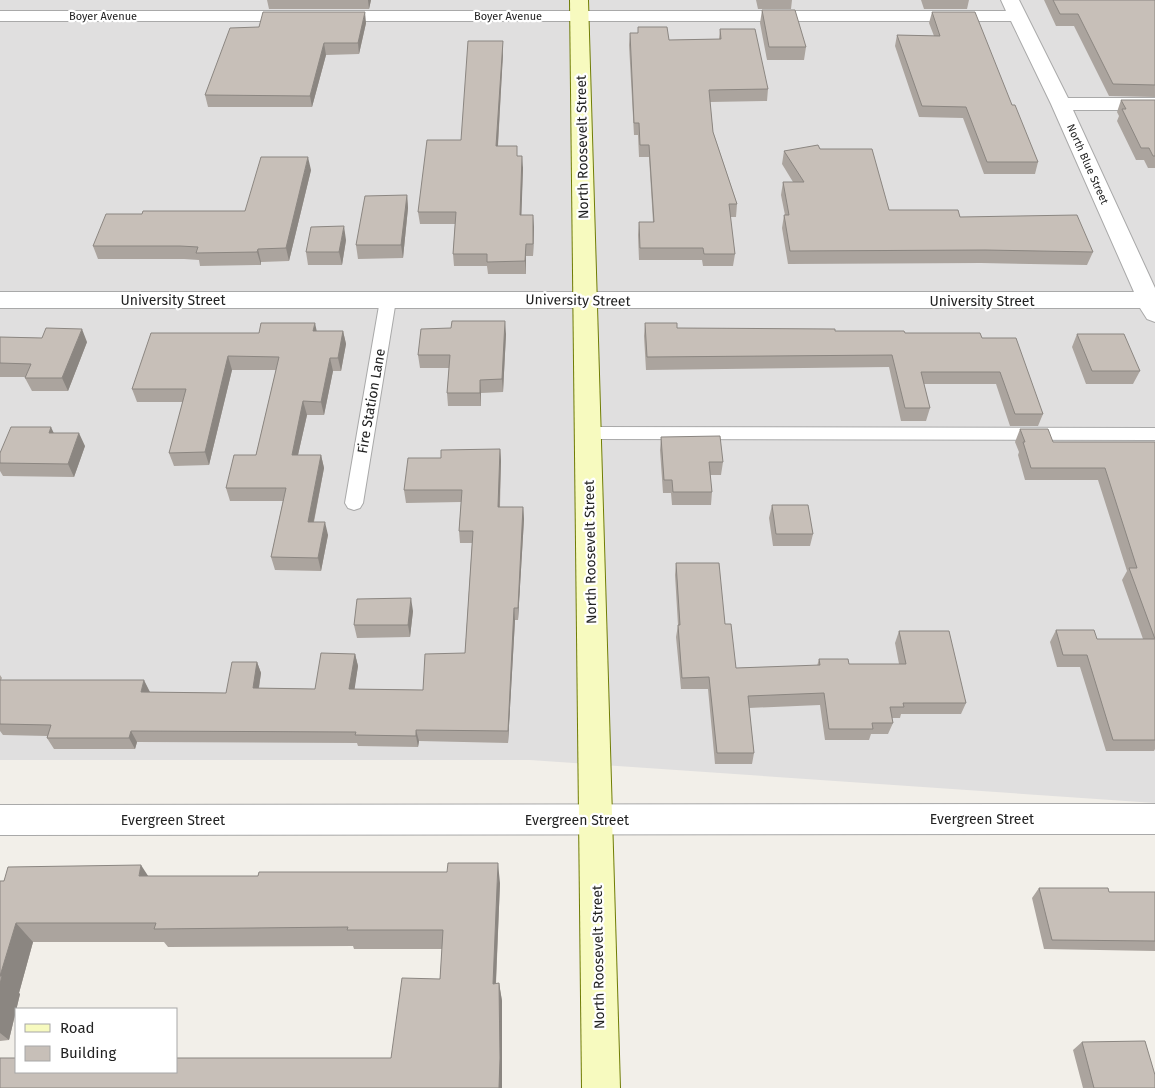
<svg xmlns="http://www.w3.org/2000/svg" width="1155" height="1088" font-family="'Fira Sans',sans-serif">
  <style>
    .residential { fill: #e0dfdf }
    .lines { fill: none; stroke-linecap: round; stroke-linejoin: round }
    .lane-casing { stroke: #a9a9a9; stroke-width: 2 }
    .street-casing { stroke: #a9a9a9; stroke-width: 2 }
    .secondary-casing { stroke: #707d05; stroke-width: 2 }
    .lane { fill: #fff; fill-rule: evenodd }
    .street { fill: #fff; fill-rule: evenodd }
    .secondary { fill: #f7fabf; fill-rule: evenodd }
    .wall { fill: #aba49e }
    .shaded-wall { fill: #8b8681 }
    .building { fill: #c7bfb8; stroke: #8b8681 }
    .labels { text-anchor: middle; stroke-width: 4.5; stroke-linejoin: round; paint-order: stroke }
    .far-street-label { font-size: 11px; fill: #222; stroke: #fff }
    .street-label { font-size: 14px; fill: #222; stroke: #fff }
  </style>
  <rect width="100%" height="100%" fill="#f2efe9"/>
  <path class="residential" d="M0,0H1155V803L530,760H0Z"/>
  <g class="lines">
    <defs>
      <path id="lane" d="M388,295L394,296L396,300L363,503L360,508L354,510L348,508L345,503L380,300L382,296Z
        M588,427L1155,428V440L588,439L582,437L579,433L582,429Z"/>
      <path id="street" d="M1001,0H1019L1068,98H1155V110H1073L1155,288V322L1147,319L1140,308H0V292H1134L1051,104L1011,21H0V11H1006Z
        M1155,804V834L0,835V805Z"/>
      <path id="secondary" d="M570,0H588L620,1088H582Z"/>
    </defs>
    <use href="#lane" class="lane-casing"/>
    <use href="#street" class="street-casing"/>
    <use href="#secondary" class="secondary-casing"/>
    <use href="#lane" class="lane"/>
    <use href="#street" class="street"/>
    <use href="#secondary" class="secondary"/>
  </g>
  <path class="wall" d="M267,0H371L369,9H269Z
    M756,0H792L791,9H758Z
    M921,0H969L967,9H924Z
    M1044,0H1155V97L1109,96L1074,26H1056Z
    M762,10L806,47L804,60H767L760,23Z
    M932,12L1012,105L1038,162L1035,174H984L963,118L919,117L895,46L897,35L934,36L929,23Z
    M366,23L359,54L326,55L312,107H208L205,95L259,27Z
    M638,27L669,40L719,39L720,29L768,89L767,101L710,102L713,132L737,204L736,217H730L735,254L733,266H703L702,260H639L638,235L639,222H653L649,157H639L638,135H634L629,45L630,33H638Z
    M503,53L498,146L517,156L523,168L521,215L534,227L533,256H526V274H488L487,266H454L453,254L455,224H420L418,212L461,140Z
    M1121,100H1155V168H1148L1144,160H1136L1117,121L1119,116L1117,112Z
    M820,149L889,210L960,217L1093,252L1087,265L981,263L788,264L782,228L784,215H785L781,195L783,182H793L782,164L784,151Z
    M311,170L289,261L261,262V265L200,266L199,260L184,259H98L93,246L142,214L245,211Z
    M407,195L408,208L403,258L358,259L356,245Z
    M346,240L342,265H308L306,252Z
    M645,323L677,328L835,331L905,333L982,338L1043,414L1038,426H1010L996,384H924L930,408L926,421H901L889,367L646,370L644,336Z
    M316,331H343L346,344L341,371H333L324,415H307L298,455H321L324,468L314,522L328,535L321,571L275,570L271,557L283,501H230L226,488L256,455L276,370H232L209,465L174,466L169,453L183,402H137L132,389L259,333Z
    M506,334L503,392L481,393V406H448L447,393L449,368H420L418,355Z
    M1077,334L1140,371L1133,384H1086L1072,347Z
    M0,337L42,338L87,342L68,391H32L25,378L26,377H0Z
    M1020,429L1053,442L1155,443V749L1154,751H1106L1080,667H1057L1050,642L1056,630L1097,639H1143L1122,580L1127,571L1098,480H1025L1018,455L1019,452L1015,442Z
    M54,433L85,446L74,477L3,476L0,471V453Z
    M661,437L723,462L721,475H710L712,492L711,505H672L671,493H663L660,450Z
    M500,449L501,461L500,507H523L524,519L518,620H515L508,743L419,741L418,747L358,746L357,743L137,742L135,749H54L47,738V736L3,735L0,731V675L2,678L1,680L150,692L226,693L257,662L261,673L259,688L315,689L355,654L358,666L354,689L423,690L465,653L472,543H460L459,531L461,502L406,503L404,490L441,458Z
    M772,505L813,534L810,546H773L769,518Z
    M676,563L725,624L736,668L817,666L819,659L849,664H899L895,643L899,631L966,703L961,714H901L900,718H892L893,723L888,734H871L869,740H825L820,705L749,708L754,753L752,764H715L708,689H681L676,637L678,625L675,575Z
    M413,611L410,637L357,638L354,625Z
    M148,876L500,883L496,984L499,983L502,1001V1074L391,1058L440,979L442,949H354L353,946L168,947L164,942H33L19,993L20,994L9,1040L0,1041V881Z
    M1039,888L1109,892H1155V951L1044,949L1032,898Z
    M1082,1042L1155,1088H1083L1073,1050Z"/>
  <path class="shaded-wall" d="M368,0H371L369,9Z
    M365,12L366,23L359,54L358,43Z
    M503,41V53L497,159L496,146Z
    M324,43L326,55L312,107L310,96Z
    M522,156L523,168L521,228L520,215Z
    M308,157L311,170L289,261L286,248Z
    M407,195L408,208L403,258L401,245Z
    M533,215L534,227L533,256Z
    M344,226L346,240L342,265L339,252Z
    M526,244V274L525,261Z
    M258,249L261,262V265L257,252Z
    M505,321L506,334L503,392L502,379Z
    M315,323L318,337L313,331Z
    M82,329L87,342L68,391L62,378Z
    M343,331L346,344L341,371L338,358Z
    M228,356L232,370L209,465L205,452Z
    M330,358L333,371L324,415L321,402Z
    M480,380L481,393V406L480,393Z
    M303,401L307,415L295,468L292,455Z
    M51,427L57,440L49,433Z
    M79,433L85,446L74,477L68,464Z
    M500,449L501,461L499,519L498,507Z
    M321,455L324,468L311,535L308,522Z
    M523,507L524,519L518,620V608Z
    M325,522L328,535L321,571L318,558Z
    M411,598L413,611L410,637L408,625Z
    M514,608L515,620L508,743V731Z
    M355,654L358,666L353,700L349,689Z
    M257,662L261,673L257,699L253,688Z
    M144,680L150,692L147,703L141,692Z
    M416,730L419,741L418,747L416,736Z
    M131,731L137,742L135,749L129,738Z
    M498,863L500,883L495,1001L493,984Z
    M141,865L154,885L139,876Z
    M16,923L33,942L19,993L20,994L9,1040L0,1033V976Z
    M499,983L502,1001V1088H499Z"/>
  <path class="building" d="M1053,0H1155V85L1113,84L1078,14H1060Z
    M762,10H795L806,47H769Z
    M263,12H365L358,43H324L310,96L205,95L230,28L259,27Z
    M932,12H975L1012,105H1015L1038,162H987L966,107L922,106L897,35L940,36Z
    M638,27H667L669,40L721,39L720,29H755L768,89L709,90L713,132L737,204H729L735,254H704L703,248H640L639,222H654L649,145H640L639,123H634L630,33H638Z
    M468,41H503L496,146H517V156H522L520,215H533V244H526L525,261L487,262V254H453L456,212H418L427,140H461Z
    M1121,100H1155V156H1153L1149,148H1141L1122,109H1126Z
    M818,145L820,149H872L889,210H958L960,217L1077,215L1093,252L985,250L790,251L784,215H789L783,182H804L784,151Z
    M261,157H308L286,248L258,249L257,252L196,253L198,247L180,246H93L106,214H142L143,211H245Z
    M407,195L401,245H356L365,196Z
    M344,226L339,252H306L311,227Z
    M452,321H505L502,379L480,380V393H447L450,355H418L421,329L451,328Z
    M261,323H315L313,331H343L338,358H330L321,402L303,401L292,455H321L308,522H325L318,558L271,557L286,488H226L234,455H256L279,357L228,356L205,452L169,453L186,389H132L151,333H259Z
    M645,323H677V328L835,329V331H904L905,333H980L982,338H1016L1043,414H1015L1000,372H921L930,408H905L892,355L647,357Z
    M46,328L82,329L62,378H25L31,364L0,363V337L42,338Z
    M1077,334H1124L1140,371H1092Z
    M11,427H51L49,433H79L68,464L0,463V453Z
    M1020,429H1048L1053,442H1155V740H1113L1087,655H1063L1056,630H1094L1097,639H1155L1129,568H1137L1105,468H1031L1023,442H1025Z
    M720,436L723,462H709L712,492H673L672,480H664L661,437Z
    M500,449L498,507H523L518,608H514L508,731L416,730V736L355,735L356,732L131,731L129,738H47L51,725L0,724V680H144L141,692L226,693L232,662H257L253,688L315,689L321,653L355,654L349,689L423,690L425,654L465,653L473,531H459L462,490H404L408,458H441V450Z
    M772,505H808L813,534H776Z
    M676,563H719L725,624H731L736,668L820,665L819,659H848L849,664H906L899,631H949L966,703H903L904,707H890L893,723H872L873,729H829L824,693L748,696L754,753H717L709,677L682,678L678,625H680Z
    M411,598L408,625H354L357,599Z
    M448,863H498L493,984L499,983L500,1058L499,1088H0V1058H16V1072H176V1058H391L402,978L440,979L443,930H347L348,927L154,929L156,923H16L0,976H2L0,984V881H4L8,867L141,865L139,876H258L259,872H447Z
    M1039,888H1108L1109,892H1155V941L1052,940Z
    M1145,1041L1155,1075V1088H1094L1082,1042Z"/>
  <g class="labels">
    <g class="far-street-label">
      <text x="103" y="20">Boyer Avenue</text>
      <text x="508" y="20">Boyer Avenue</text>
      <text transform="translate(1088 164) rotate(66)" y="4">North Blue Street</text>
    </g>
    <g class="street-label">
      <text transform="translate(582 147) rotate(-91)" y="5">North Roosevelt Street</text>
      <text x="173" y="305">University Street</text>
      <text transform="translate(578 300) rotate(1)" y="5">University Street</text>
      <text x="982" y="306">University Street</text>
      <text transform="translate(371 401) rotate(-80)" y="5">Fire Station Lane</text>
      <text transform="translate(590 552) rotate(-91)" y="5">North Roosevelt Street</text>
      <text x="982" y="824">Evergreen Street</text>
      <text x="173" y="825">Evergreen Street</text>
      <text x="577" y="825">Evergreen Street</text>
      <text transform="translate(598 957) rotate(-91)" y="5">North Roosevelt Street</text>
    </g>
  </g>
  <rect x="15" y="1008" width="162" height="65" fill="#ffffff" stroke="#a7a7a7"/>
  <rect x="25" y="1024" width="25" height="8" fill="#f7fabf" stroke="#a7a7a7"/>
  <text x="60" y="1033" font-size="15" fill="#222222">Road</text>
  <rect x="25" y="1046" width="25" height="15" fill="#c7bfb8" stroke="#a7a7a7"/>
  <text x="60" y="1058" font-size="15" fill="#222222">Building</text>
</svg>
